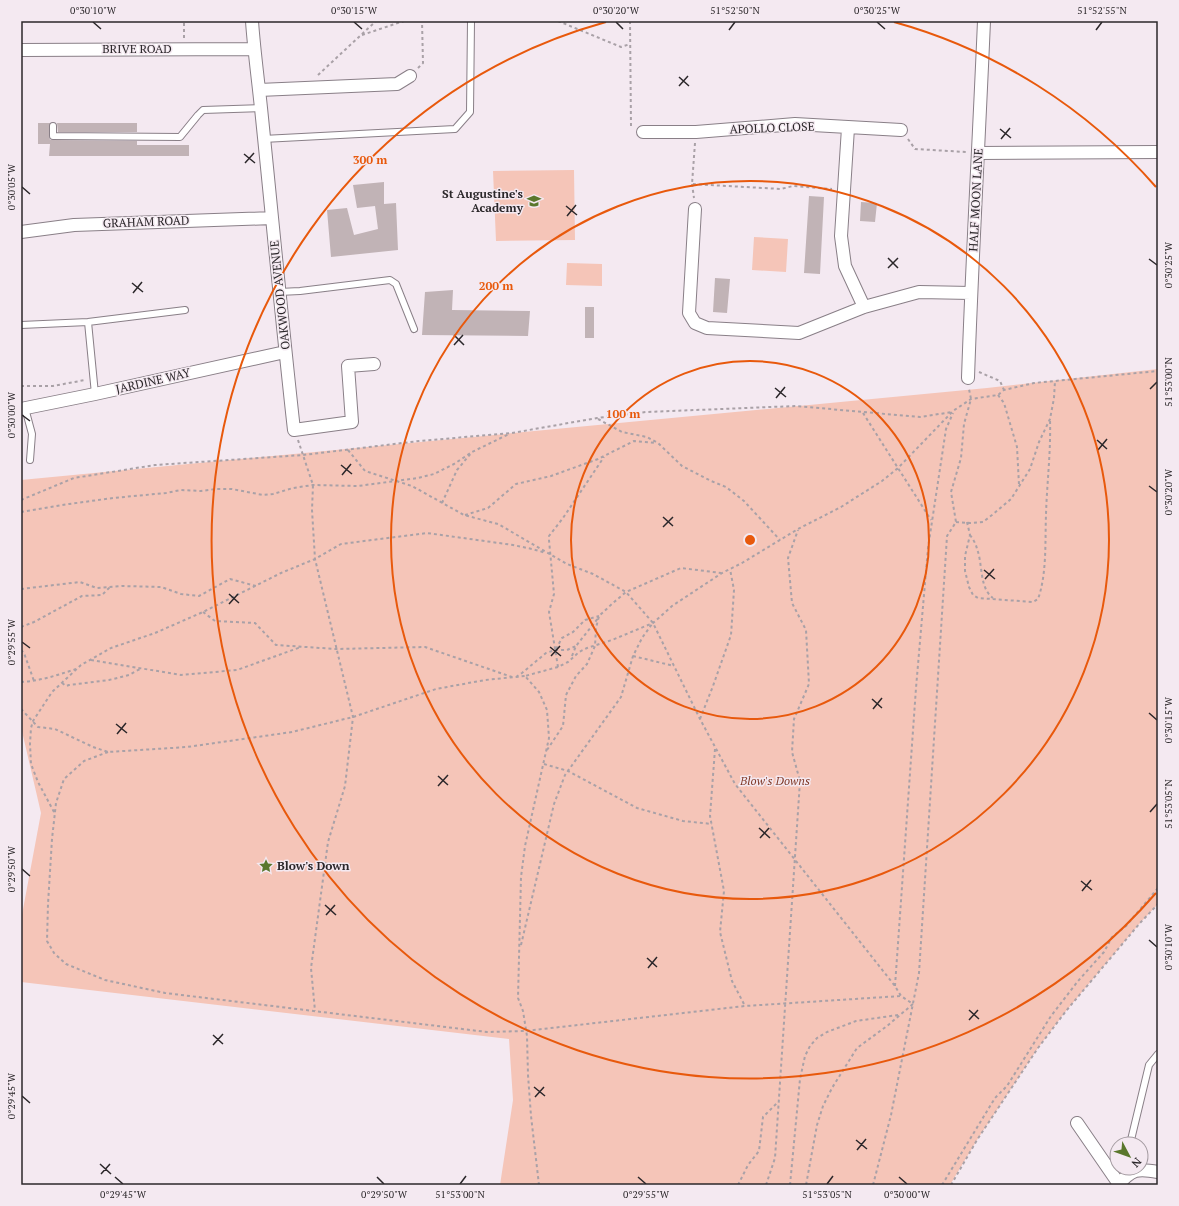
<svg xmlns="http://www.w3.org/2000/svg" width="1179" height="1206" font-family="'PT Serif',serif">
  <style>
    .green { fill: #f5c5b8 }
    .building { fill: #c1b3b6 }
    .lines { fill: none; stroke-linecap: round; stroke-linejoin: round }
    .service-casing { stroke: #897f87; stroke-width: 8 }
    .minor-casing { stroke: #897f87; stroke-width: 14 }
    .path { stroke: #a9a1a7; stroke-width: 2; stroke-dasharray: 3 3; stroke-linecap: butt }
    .service { stroke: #fff; stroke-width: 6 }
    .minor { stroke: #fff; stroke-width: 12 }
    .ticks { fill: none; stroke: #2b272a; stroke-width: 1.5 }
    .ring { fill: none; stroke: #e8590c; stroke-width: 2 }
    .labels { text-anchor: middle; stroke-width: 3; stroke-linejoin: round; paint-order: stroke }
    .street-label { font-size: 12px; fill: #2b272a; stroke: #f4e9f1 }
    .poi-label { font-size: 12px; font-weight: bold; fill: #2b272a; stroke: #f4e9f1; text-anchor: end }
    .park-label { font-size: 12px; font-style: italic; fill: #823b29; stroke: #f4e9f1 }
    .centre { fill: #e8590c; stroke: #f4e9f1; stroke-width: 2 }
    .ring-label { font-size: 12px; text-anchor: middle; font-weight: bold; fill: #e8590c; stroke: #f4e9f1; stroke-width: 3; stroke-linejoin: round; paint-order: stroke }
    .neatline { fill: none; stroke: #2b272a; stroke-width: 1.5 }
    .ticks-label { font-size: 10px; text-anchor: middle; fill: #2b272a }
  </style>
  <rect width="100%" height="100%" fill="#f4e9f1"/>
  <path class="green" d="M574,170L575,240L496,241L493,171Z
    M754,237L788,239L786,272L752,270Z
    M567,263L602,264V286L566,285Z
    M1158,369V904L1140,923L1066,1011L1038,1048L977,1140L950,1185H500L513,1100L509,1039L21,982V920L41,813L21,727V480L987,388Z"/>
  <path class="building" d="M38,123H50L49,136L50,140H53L137,141V145H189V156H49L50,144H38Z
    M57,123H137V132H58Z
    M384,182V204L396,203L398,250L331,257L327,210L347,208L354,235L378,229L375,206L357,208L353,185Z
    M809,196L824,197L820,274L804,273Z
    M861,202L877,203L875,222L860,221Z
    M715,278L730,279L727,313L713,312Z
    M453,290L452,310L530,311L528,336L422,335L425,292Z
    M585,307H594V338H585Z"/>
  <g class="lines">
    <defs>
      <path id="service" d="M53,126V136L180,137L198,115L203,110L261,108
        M263,139L455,129L470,112L471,21
        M279,292L300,291L390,280L396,284L414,329
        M88,322L95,394
        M21,325L88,322L185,310
        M25,408L32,434L30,460
        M1130,1144L1149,1065L1158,1054"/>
      <path id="minor" d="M252,21C254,50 258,79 261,108C272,215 282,323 294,430L352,422L348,366L374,364
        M21,50L254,49
        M259,90L397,84L410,76
        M848,128L841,236L845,266L864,307
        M643,132H696L795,124L901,130
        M979,153L1158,152
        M695,209L689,313L695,323L707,328L799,333L864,307L919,292L971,293
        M21,232L74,225L272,218
        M968,378C972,259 979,140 984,21
        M21,409L95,394L285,352
        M1077,1123L1119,1184
        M1118,1185C1132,1169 1137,1168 1158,1172"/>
    </defs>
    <use href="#service" class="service-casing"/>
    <use href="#minor" class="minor-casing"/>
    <path class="path" d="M558,21L621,47L630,44
      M630,21L631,126L633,127
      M362,35L404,21
      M184,38V21
      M418,68L423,63L422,21
      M318,75L376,21
      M908,139L915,149L966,152
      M695,143L692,184L781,189L793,186L832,189
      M692,184L694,198
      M979,372L1000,381L1004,390
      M21,386H53L85,380
      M998,395L1004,403L1017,447L1019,485
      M863,413L931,520
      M598,419L622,432L647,437L658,443L682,466L711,481L726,487L744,501L780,540
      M298,440L313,485L312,510L315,559L353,717L345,786L328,842L311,968L315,1011
      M348,450L365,471L412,486L464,515L498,524L567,564L593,574L626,592L653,623L700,719L735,784L895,986L901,996L913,1004L887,1026L857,1048L832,1088L823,1106L817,1125L806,1185
      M21,500L74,478L155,465L303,455L419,441L512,433L597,418L646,412L796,406L920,417L952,412
      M442,503L457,470L472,452L509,434
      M21,512L69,504L113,498L166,493L181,490L201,491L216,489H232L263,495L273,494L293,488L313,485L358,486L418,478L434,474L454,464L472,452
      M465,515L488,508L516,484L551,476L598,459L634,441L656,443
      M956,522L970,523L983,522L992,515L1011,499L1030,469L1039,442L1050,419L1054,398L1055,381
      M967,522L970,535L965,556V571L969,587L973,595L978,598L1033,602L1038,599C1047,574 1045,541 1046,514C1047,482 1051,451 1050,419
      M970,535C973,539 976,544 977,549C983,564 979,588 993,598
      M21,589L80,582L97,588L122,586L161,587L181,594L199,596L230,579L256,586
      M203,612L215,621L255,623L276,645L336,649L425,647L512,677
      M21,627L34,622L82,596L102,595L110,587
      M556,649L562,638L573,632L585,620L599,616
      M21,650L24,653L34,681
      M572,656L576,646L599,617
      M633,656L674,666
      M91,660L181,675L237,670L301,647
      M558,667L549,612L554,594L549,540V536L563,518L604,457
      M516,677L522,673L546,653L555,650H567L576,646
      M21,682C40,681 58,675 76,669
      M62,683L66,686L69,685L109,680L129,675L140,669
      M21,709L38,727L55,729L93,747L108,752L187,747L292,732L353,717L436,689L485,680L525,676
      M700,719L713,686L731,635L734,590L730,569
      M715,749L710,816L724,891L720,932L732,981L745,1006
      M547,750L563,726L566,695L576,676L587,664L595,646L596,628L599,616L613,603L626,592L681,568L721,573
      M108,752L84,761L64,779L56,803L52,839L48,904L47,941L54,953L66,964L105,980L165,993L487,1032L525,1031L745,1006L901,996
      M544,764L568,771L637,808L683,821L712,824
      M54,812L38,782L31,764L30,744L31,728L33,721L52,692L81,665L111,648L155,633L203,612L281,573L315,559L341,544L427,533L513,545L532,549L546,553
      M521,945L554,804L565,775L621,697L633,656L642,638L652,624
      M895,986L916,688L928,548L946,429L953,413
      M539,1185L531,1116L528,1075L527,1036L523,1011L518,998L521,877L525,846L549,738L547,710L539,692L525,676L558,667L568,662L579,652L587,648L612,640L653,623L672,606L722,573L742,563L798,529L841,507L882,481L898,468L953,411L971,399L998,395L1004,390L1034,383L1158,371
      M738,1185L748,1165L759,1151L763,1117L777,1103
      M766,1185L775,1158L800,781L792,752L794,719L809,684L806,630L792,603L788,558L798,530
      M790,1185L800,1079L805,1056L810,1046L817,1038L827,1032L856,1021L898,1015
      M873,1185L891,1115L919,973L947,536L956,522L951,492L961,458L964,424L971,399L969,389
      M942,1185L995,1098L1007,1086L1051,1016L1078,981L1104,952L1112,937L1126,926L1158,888
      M951,1185L977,1140L1038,1048L1066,1011L1140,923L1158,904"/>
    <use href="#service" class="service"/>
    <use href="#minor" class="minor"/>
  </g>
  <path class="ticks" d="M93,22L101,29M354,22L362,29M616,22L623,29M877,22L885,29M729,30L735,22M1096,30L1102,22M679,77L689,86M679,86L688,76M1000,129L1011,138M1001,139L1010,128M244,154L255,163M245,163L254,153M22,187L30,194M566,206L577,215M567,216L576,205M888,258L898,268M1149,259L1157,265M888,268L898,258M132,283L143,292M133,293L142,282M454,335L464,345M454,345L463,335M775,388L786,397M1150,389L1157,382M776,398L785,387M22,415L30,421M1097,440L1107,449M1098,450L1107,439M341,465L352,474M342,475L351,464M1149,486L1157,492M663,517L673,526M663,527L673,517M984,570L995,579M985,579L994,569M229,594L239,603M229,604L238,594M22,642L30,648M550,647L561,656M551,656L560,646M872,699L882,708M873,709L882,698M1149,713L1157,720M116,724L127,733M117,734L126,723M438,776L448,785M438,786L448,775M1150,812L1157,804M759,828L770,838M760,838L769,828M22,869L30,876M1081,881L1092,890M1082,891L1091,880M325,905L336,915M326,915L335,905M1149,940L1157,947M647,958L657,967M648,968L657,957M969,1010L979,1019M969,1020L978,1010M213,1035L223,1044M213,1045L223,1034M534,1087L545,1096M22,1096L30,1103M535,1097L544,1087M856,1140L867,1149M857,1150L866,1139M100,1164L111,1174M101,1174L110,1164M115,1177L123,1184M377,1177L384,1184M638,1177L646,1184M899,1177L907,1184M460,1184L466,1176M827,1184L833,1176"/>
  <g class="ring">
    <circle cx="750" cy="540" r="179"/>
    <circle cx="750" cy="540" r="359"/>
    <path d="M1156 893A538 538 0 1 1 606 22M894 22A538 538 0 0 1 1156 187"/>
  </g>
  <defs>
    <symbol id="school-bare" viewBox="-9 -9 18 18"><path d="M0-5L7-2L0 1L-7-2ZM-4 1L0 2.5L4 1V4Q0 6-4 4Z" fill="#5a772c" stroke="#f4e9f1" stroke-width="2.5" paint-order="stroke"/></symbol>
    <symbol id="sight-bare" viewBox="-9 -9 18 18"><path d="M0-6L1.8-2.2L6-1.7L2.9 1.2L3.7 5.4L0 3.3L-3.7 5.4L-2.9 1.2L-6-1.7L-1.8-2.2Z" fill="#5a772c" stroke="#f4e9f1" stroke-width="2.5" paint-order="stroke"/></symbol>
  </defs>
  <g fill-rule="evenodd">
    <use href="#school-bare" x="524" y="191" width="20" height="20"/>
    <use href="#sight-bare" x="256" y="856" width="20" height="20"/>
  </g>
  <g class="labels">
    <g class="street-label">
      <text x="137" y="53">BRIVE ROAD</text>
      <text transform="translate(772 128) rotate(-2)" y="4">APOLLO CLOSE</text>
      <text transform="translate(976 200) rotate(-87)" y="4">HALF MOON LANE</text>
      <text transform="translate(146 222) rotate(-2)" y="4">GRAHAM ROAD</text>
      <text transform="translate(280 295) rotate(-96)" y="4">OAKWOOD AVENUE</text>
      <text transform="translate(153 381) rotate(-13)" y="4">JARDINE WAY</text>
    </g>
    <g class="poi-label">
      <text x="523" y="198">St Augustine's<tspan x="523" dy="14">Academy</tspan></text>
      <text x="277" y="870" text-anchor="start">Blow's Down</text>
    </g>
    <g class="park-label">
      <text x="775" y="785">Blow's Downs</text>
    </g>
  </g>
  <circle cx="750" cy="540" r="6" class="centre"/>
  <g class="ring-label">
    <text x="370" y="164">300 m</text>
    <text x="496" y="290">200 m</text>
    <text x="623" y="418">100 m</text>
  </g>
  <rect width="1179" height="1206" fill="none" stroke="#f4e9f1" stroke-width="44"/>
  <g transform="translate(1129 1156) rotate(131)"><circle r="19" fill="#f4e9f1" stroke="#a49ba1"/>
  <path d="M0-3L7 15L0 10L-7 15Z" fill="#5a772c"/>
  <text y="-6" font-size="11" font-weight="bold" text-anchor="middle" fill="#2b272a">N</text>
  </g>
  <rect x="22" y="22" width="1135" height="1162" class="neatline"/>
  <g class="ticks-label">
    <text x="93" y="14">0°30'10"W</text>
    <text x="354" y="14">0°30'15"W</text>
    <text x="616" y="14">0°30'20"W</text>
    <text x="735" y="14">51°52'50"N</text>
    <text x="877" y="14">0°30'25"W</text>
    <text x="1102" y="14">51°52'55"N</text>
    <text transform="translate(11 187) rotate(-90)" y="4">0°30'05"W</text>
    <text transform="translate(1168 265) rotate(-90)" y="4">0°30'25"W</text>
    <text transform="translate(1168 382) rotate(-90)" y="4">51°53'00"N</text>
    <text transform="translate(11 415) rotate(-90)" y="4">0°30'00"W</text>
    <text transform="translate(1168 492) rotate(-90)" y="4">0°30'20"W</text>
    <text transform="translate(11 642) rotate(-90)" y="4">0°29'55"W</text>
    <text transform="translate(1168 720) rotate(-90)" y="4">0°30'15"W</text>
    <text transform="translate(1168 804) rotate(-90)" y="4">51°53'05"N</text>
    <text transform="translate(11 869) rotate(-90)" y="4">0°29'50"W</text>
    <text transform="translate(1168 947) rotate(-90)" y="4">0°30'10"W</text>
    <text transform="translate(11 1096) rotate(-90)" y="4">0°29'45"W</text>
    <text x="123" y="1198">0°29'45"W</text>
    <text x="384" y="1198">0°29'50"W</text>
    <text x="460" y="1198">51°53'00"N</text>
    <text x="646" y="1198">0°29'55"W</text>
    <text x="827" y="1198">51°53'05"N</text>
    <text x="907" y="1198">0°30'00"W</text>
  </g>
</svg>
